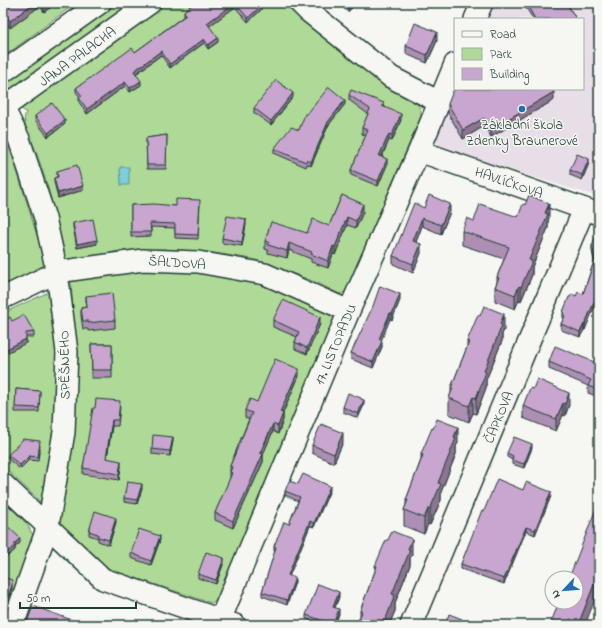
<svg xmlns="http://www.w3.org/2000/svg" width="602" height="628" font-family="'Indie Flower',sans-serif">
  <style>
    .built { fill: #e8dee8 }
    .green { fill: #afd996; stroke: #678b65 }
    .water { fill: #7fcedc; stroke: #599499 }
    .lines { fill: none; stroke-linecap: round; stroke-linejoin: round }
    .minor-casing { stroke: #1f3d34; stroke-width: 24 }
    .minor { stroke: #f6f6f2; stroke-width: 21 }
    .wall { fill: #ad8fb3; stroke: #1f3d34 }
    .shaded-wall { fill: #8d7492; stroke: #1f3d34 }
    .building { fill: #c9a6d0; stroke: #1f3d34 }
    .poi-dot { fill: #1f6fb2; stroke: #f6f6f2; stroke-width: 1.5 }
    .labels { text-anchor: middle; stroke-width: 3; stroke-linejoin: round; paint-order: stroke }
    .street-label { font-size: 14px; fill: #1f3d34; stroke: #f6f6f2 }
    .poi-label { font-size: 14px; fill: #1f3d34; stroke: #f6f6f2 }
  </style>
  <rect width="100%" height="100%" fill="#f6f6f2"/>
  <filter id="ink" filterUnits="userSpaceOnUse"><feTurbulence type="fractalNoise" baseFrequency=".025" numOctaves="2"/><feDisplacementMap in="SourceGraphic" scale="8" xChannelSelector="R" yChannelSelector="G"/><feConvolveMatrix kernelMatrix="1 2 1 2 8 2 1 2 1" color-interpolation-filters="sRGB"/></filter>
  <g filter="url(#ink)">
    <path class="built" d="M491,3H599V186L595,196L439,148L436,141V130L455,89H583V19H484Z"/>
    <path class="green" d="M3,3H76L3,57Z
      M112,3H288C328,41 373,74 418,105L421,110V116L346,291L341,294L337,293L320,284L276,267L253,259L207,252L163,249L119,251L69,261L66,260C57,221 48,182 33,144C29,134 21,122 26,112C13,104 0,90 12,75Z
      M3,125L47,268L3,289Z
      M142,269L206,270L270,285L335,315V320L217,600L211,603L106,568L57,521C67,476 76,429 76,382C77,349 73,315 71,282L72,280Z
      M49,292L58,354L57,431L47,508L3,466V313Z
      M3,500L27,524L35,539L3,625Z"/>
    <path class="water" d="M120,167H129V185H121Z"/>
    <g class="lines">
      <defs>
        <path id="minor" d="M300,3L308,11L391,77L439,102
          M475,19L482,3
          M3,72L100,3
          M3,107L19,139L45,218L57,272L67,352L64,432L48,526L13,625
          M3,108L150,3
          M419,151L599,214
          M3,298L57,272L143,260L198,262L265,274L349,311
          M3,484L103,579L235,625
          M218,625L349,311L419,151L455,64
          M411,625L584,209"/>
      </defs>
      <use href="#minor" class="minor-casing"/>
      <use href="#minor" class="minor"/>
    </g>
    <path class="wall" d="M3,3H54V5L44,12L40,6L10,28L3,18Z
      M194,3H259L261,10L248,22L235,7L209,26L218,42L208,49L204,43L170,68L161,55L136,74L141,85L130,92L125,86L87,114L79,102V98L80,97L76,92V88L135,52L184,16V11Z
      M337,3H356L348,12Z
      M523,3H575L569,7L576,19H533Z
      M437,41L427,63L406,54V46Z
      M349,95L384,106L401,120L392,141L389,140L382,157L387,165L378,186L351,175V170L366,135L362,134V128L368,114L349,100Z
      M293,97L271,125L254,113V108Z
      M554,100L491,137L484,126L463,139L448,113V104Z
      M345,104L328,126L311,166L307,164L306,167L274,153V149L299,130L307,114Z
      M35,116L65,124L48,137L35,120Z
      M167,135L166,169H147L146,138Z
      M589,163L582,180L570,175V170Z
      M57,171L83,190L58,198L54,182V178L57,177Z
      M342,195L363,212L356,228L347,225L335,255L333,254L328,268L311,262V259L289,250L287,258L268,253V250L265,249V241L307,233L329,226Z
      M200,204L198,239L175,238V228L151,227V236L131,237V205L176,206Z
      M424,208L450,212L441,234L422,226L416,242L421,253L413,273L393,264V256Z
      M518,217L549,218L548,221V228L532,267V275L521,301L519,300L515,309L495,301V287L497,282V277L504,259L462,245V231L474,221Z
      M73,223L97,244L77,248L73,227Z
      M246,224L242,246L222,243V238Z
      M599,230L585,330H584L580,337L561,330V324L563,320V312L570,297L583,294L594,261L592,251V246Z
      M86,296L115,320V328L88,331V329H83L81,316V308L86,307Z
      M400,300L392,320L390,319L381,340L382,347L373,368L351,359V353Z
      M273,320L320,324L307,354L295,349V342L297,337L273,327Z
      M12,321L34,332V337H26V343Z
      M504,330L502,334V341L486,380V388L476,414L473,413L469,422L449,414V398L451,393V388L467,347V341Z
      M91,344H112V378H92Z
      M549,362L599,364V397L588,393V386L549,369Z
      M299,376L283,413V420L278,434L273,431L263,454V462L233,528L215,520V513L230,479V466L249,419L245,418V410L257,402Z
      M16,389L40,391L39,412H15Z
      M533,389L569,405L565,416L563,415L556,431L523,418V406Z
      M364,405L358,418L343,412V407Z
      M120,407L118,426H112L107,458L121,466L119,480L83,474V468L95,408Z
      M173,441L170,456L152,454V449Z
      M343,442L334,463L312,453V445Z
      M458,443L456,446V454L441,492V500L430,525L428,524L424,534L404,526V510L406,505V500L421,460V454Z
      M40,445L38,461L29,460L20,469L8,459V455Z
      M532,448L524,468L512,464V460L507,457V453Z
      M298,484L330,490L314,527L310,526L289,576L295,582L287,605L262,596V592L275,551H274V546L289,524L298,501L285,495V491Z
      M142,489L137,504L124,502V498Z
      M523,490L551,496L535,535L526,531L504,584L461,569V564L484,511Z
      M3,522L20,543L15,547V550L5,558L3,557Z
      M116,522L109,545L98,541V538L89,535V531Z
      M160,540L151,565L131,558V553Z
      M412,555L410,558V565L395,603V611L389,625H358V621L360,617V611L375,571V566Z
      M224,562L216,584L198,578V574Z
      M339,597L335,608L339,614L335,625H324L306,619V615Z"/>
    <path class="shaded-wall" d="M34,3H40V6L10,28V21Z
      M47,3H54V5L44,12V5Z
      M235,3V7L207,28V23Z
      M352,3H356L348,12V8Z
      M568,3H575L567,8V4Z
      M261,6V10L248,22V18Z
      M437,32V41L427,63V55Z
      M218,38V42L208,49V45Z
      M204,39V43L170,68V64Z
      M161,51V55L134,75V71Z
      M141,81V85L130,92V88Z
      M125,82V86L87,114V109Z
      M554,92V100L491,137V129Z
      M293,93V97L271,125V121Z
      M345,100V104L328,126L311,166V162L328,122Z
      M401,114V120L392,141V135Z
      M484,118V126L463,139V130Z
      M65,120V124L48,137V133Z
      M389,134V140L379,162V156Z
      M387,159V165L378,186V181Z
      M589,159V163L582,180V175Z
      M83,186V190L58,198V193Z
      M363,204V212L356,228V221Z
      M450,204V212L441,234V225Z
      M549,204V218L548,221V228L532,267V275L521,301V287L529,260Z
      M347,217V225L335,255V247Z
      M422,218V226L413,250V241Z
      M246,219V224L242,246V242Z
      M97,240V244L77,248V244Z
      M289,243V250L287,258V251Z
      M421,244V253L413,273V264Z
      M333,246V254L328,268V261Z
      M519,286V300L515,309V295Z
      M599,290V296L585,330V324Z
      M400,294V300L392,320V314Z
      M390,313V319L379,346V339Z
      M504,314V330L502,334V341L486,380V388L476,414V398L484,371Z
      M320,317V324L307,354V348Z
      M584,324V330L580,337V332Z
      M26,339V343L3,355V351Z
      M382,341V347L373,368V362Z
      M299,369V376L280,419V412Z
      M569,393V405L565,416V404Z
      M473,397V413L469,422V406Z
      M364,400V405L358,418V414Z
      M563,403V415L556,431V419Z
      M283,413V420L278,434V426Z
      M112,420V426L106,464V458Z
      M273,424V431L262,457L263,454V462L233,528V521Z
      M458,427V443L456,446V454L441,492V500L430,525V509L438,483Z
      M343,433V442L334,463V454Z
      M173,437V441L170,456V451Z
      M532,444V448L524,468V464Z
      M29,456V460L20,469V465Z
      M121,461V466L119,480V474Z
      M142,484V489L137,504V500Z
      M330,486V490L314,527V523Z
      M551,492V496L535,535V530Z
      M428,509V524L424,534V518Z
      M116,518V522L109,545V540Z
      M310,521V526L288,579V575Z
      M526,527V531L504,584V579Z
      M160,536V540L151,565V561Z
      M20,538V543L15,547V550L5,558V554Z
      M412,539V555L410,558V565L395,603V611L389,625H385V621L392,594Z
      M224,558V562L216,584V580Z
      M599,572V589L585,625H578Z
      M295,578V582L287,605V600Z
      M12,585V589L3,616V611Z
      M339,592V597L333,612V607Z
      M339,609V614L335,625H333Z"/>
    <path class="building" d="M3,3H34L10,21L3,11Z
      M194,3H259L261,6L248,18L235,3L207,23L218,38L208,45L204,39L170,64L161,51L134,71L141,81L130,88L125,82L87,109L79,98L82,96L76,88L132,48L135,52L186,15L184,11Z
      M342,3H352L348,8Z
      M526,3H568L567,4L576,19H535Z
      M415,23L437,32L427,55L406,46Z
      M276,80L293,93L271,121L254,108Z
      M329,87L345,100L328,122L311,162L307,160L306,162L274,149L291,127L299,130L305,114H307Z
      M456,89H552L554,92L491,129L484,118L463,130L448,104L453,91Z
      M351,90L384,103L382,106L401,114L392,135L389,134L379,156L387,159L378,181L351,170L368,130L362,128L370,109L349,95Z
      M52,103L65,120L48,133L35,116Z
      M167,135L166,165H147L146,138Z
      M577,154L589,159L582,175L570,170Z
      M77,165L83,186L58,193L54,178L58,177L57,171Z
      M342,195L363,204L356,221L347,217L335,247L333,246L328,261L311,254L312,252L289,243L287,251L268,245L269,242L265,241L271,222L307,233L313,219L329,226Z
      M429,195L450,204L441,225L422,218L413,241L421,244L413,264L393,256L414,203L424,208Z
      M529,195L549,204L545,213L548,214L529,260L532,261L521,287L519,286L515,295L495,287L499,278L497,277L509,247L462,231L467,218L474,221L480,204L518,217L523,204L525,205Z
      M176,199L200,200L198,235L175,234V224L150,223L151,232H131V205L154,204L176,206Z
      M227,216L246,219L242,242L222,238Z
      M93,219L97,240L77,244L73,223Z
      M598,230H599V290L585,324H584L580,332L561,324L565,316L563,315L564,312H563L569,297H570L572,294L576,296L578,292L583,294L595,259L592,246Z
      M380,286L400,294L392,314L390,313L379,339L382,341L373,362L351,353L373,306Z
      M112,293L115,320L88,323V321H83L81,308L87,307L86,296Z
      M283,300L320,317L307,348L295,342L299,332L273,320Z
      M484,306L504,314L500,324L502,325L484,371L486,372L476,398L473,397L469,406L449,398L453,388H451L469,342L467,341L478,315L480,316Z
      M24,315L34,332L26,333V339L3,351V321L10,317L12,321Z
      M91,344H112V370H92Z
      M555,346L599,364V390L588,386L591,380L549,362Z
      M275,359L299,369L280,412L283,413L278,426L273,424L260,453L263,454L233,521L215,513L232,473L230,472L232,467L230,466L252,413L245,410L250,399L257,402Z
      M537,379L569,393L565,404L563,403L556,419L523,406L530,388L533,389Z
      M16,389L40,391L39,408L15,407Z
      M348,393L361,398V399L364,400L358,414L343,407Z
      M96,399L120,401L118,420H112L106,458L121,461L119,474L83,468L93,408H95Z
      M437,419L458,427L454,437L456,438L438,483L441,484L430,509H428L424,518L404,510L408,500H406L423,455L421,454L432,428L433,429Z
      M321,424L343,433L334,454L312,445Z
      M153,435L173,437L170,451L152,449Z
      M514,437L532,444L524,464L512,460L513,456L507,453Z
      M23,439L40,441L38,457L29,456L20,465L8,455Z
      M303,474L330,486L314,523L310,521L288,575L295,578L287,600L262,592L276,547L274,546L284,522L289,524L300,497L285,491L289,481L298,484Z
      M497,479L523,490L526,482L551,492L535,530L526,527L504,579L461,564L482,510L484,511Z
      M127,482L142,484L137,500L124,498Z
      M599,501V572L578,625H550L559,602H576V578H569Z
      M95,511L116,518L109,540L98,537V534L89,531Z
      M3,522L20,538L15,543V546L5,554L3,552Z
      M139,529L160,536L151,561L131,553Z
      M392,531L412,539L408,549L410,550L392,594L395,595L385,621L382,620L380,625H367L358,621L362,612L360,611L377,566H375L386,540H388Z
      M206,552L224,558L216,580L198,574Z
      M3,577L12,580V585L3,611Z
      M318,584L339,592L333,607L339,609L333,624L306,615Z
      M33,606L83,624L82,625H26Z
      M449,614L462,619L460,625H445Z"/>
  </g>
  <circle class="poi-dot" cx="522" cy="109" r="4"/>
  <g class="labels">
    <g class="street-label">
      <text transform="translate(77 56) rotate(-36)" y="5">JANA PALACHA</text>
      <text transform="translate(509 182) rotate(19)" y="5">HAVLÍČKOVA</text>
      <text transform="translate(177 262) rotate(4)" y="5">ŠALDOVA</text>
      <text transform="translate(335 344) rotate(-67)" y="5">17. LISTOPADU</text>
      <text transform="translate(64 365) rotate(-91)" y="5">SPĚŠNÉHO</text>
      <text transform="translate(498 417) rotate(-67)" y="5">ČAPKOVA</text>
    </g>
    <g class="poi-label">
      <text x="522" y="129">Základní škola<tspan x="522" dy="16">Zdenky Braunerové</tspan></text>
    </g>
  </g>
  <rect width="602" height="628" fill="none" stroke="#f6f6f2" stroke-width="16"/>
  <rect x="8" y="8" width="586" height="612" fill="none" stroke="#1f3d34" stroke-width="1.5" filter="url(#ink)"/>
  <rect x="454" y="18" width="130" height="72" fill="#f6f6f2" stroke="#a0aca6"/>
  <rect x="462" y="31" width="20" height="6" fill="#f6f6f2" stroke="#a0aca6"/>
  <text x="490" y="38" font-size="12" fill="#1f3d34">Road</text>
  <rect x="462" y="48" width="20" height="12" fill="#afd996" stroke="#a0aca6"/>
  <text x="490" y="58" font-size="12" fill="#1f3d34">Park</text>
  <rect x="462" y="68" width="20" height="12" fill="#c9a6d0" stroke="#a0aca6"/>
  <text x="490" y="78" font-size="12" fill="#1f3d34">Building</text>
  <g transform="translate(564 590) rotate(244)"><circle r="19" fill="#f6f6f2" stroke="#a0aca6"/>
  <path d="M0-3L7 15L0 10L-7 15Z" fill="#1f6fb2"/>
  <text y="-6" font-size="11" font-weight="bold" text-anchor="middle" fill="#1f3d34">N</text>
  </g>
  <path d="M20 602v6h116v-6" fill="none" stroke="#1f3d34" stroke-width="2"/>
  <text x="26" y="602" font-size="12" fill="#1f3d34" stroke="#f6f6f2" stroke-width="3" paint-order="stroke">50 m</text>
</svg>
